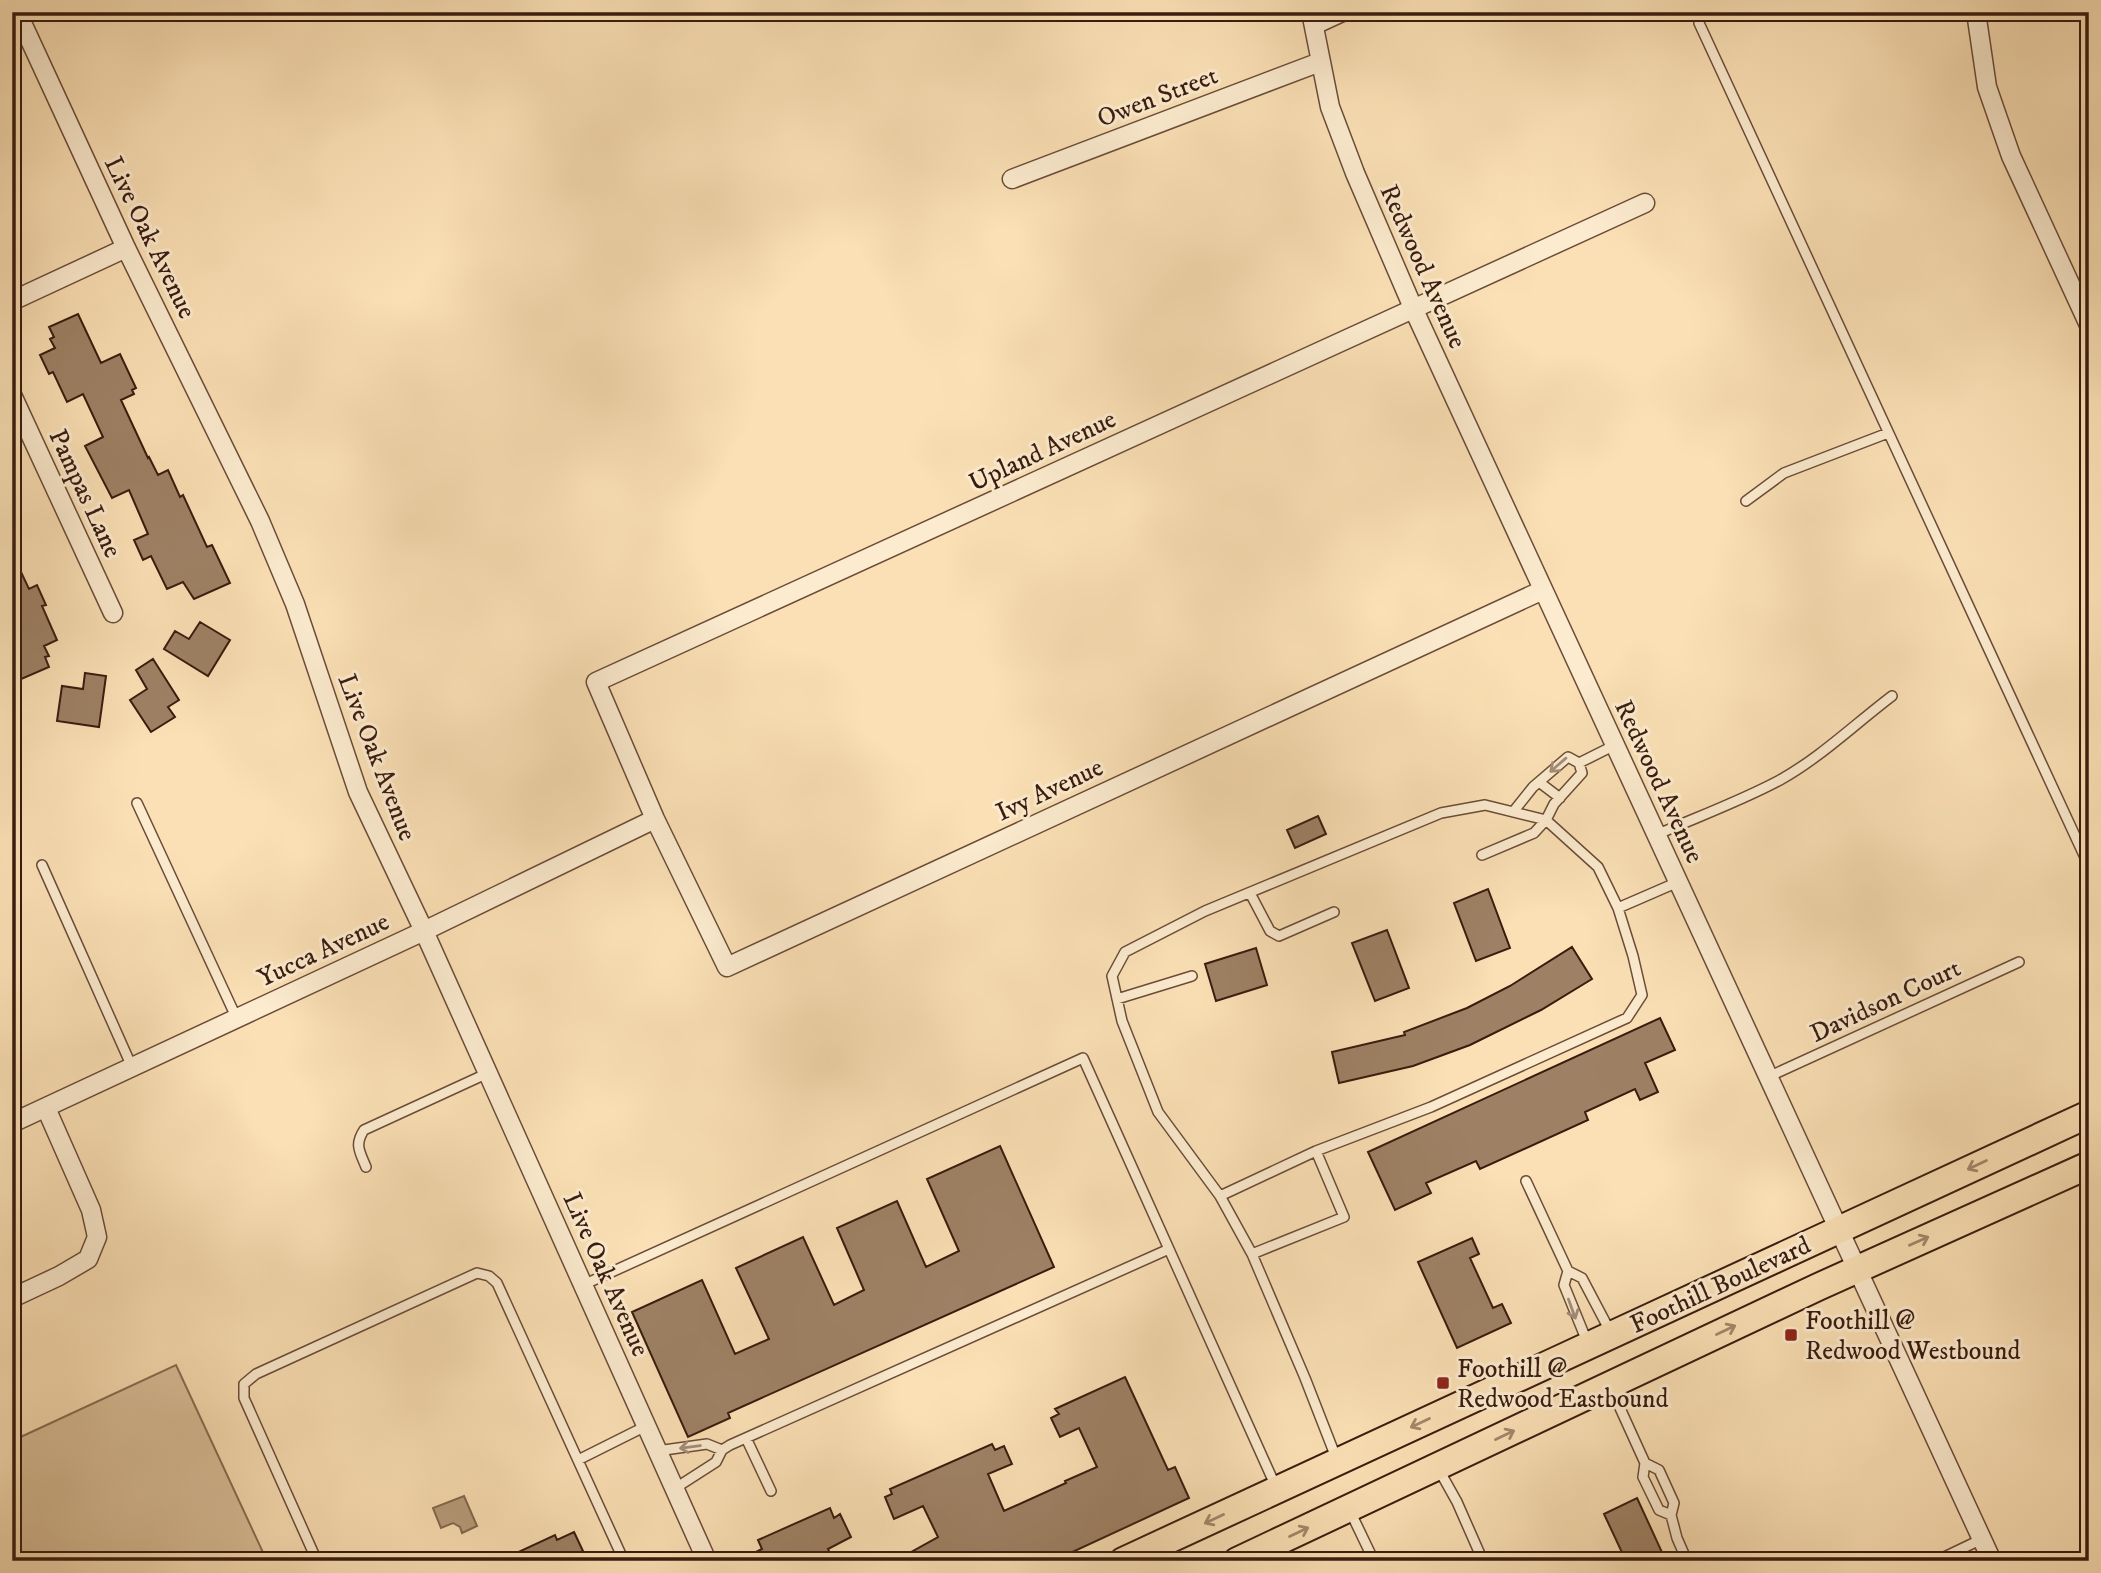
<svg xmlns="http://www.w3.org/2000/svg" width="2101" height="1573" font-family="'IM FELL DW Pica',serif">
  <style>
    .green { fill: #dabf99; stroke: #8a6d54; stroke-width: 2 }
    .water { fill: #b99d7d; stroke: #866951; stroke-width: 2 }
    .building { fill: #9e8165; stroke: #391b0f; stroke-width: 2 }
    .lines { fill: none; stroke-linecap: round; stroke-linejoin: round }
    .service-casing { stroke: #6a4c38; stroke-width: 12 }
    .minor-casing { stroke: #6a4c38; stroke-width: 21 }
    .primary-casing { stroke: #391b0f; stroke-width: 30 }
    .service { stroke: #fcebcf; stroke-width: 9 }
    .minor { stroke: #fcebcf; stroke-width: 18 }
    .primary { stroke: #fbe0b5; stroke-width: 26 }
    .oneway { stroke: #a48d79 }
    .oneway2 { stroke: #a4876a }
    .poi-dot { fill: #8f2418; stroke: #fcebcf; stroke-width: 2.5 }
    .labels { text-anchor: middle; stroke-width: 6; stroke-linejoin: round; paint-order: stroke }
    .street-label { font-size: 26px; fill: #391b0f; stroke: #fcebcf }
    .poi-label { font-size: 26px; fill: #391b0f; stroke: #fcebcf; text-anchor: start }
  </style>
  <rect width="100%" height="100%" fill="#fbe0b5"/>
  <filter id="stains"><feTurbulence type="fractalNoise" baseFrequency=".00286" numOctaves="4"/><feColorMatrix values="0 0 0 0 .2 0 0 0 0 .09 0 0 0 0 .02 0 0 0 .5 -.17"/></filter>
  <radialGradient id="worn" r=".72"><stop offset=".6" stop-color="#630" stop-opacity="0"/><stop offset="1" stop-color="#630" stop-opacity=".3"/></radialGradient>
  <path class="green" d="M176,1365L267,1561H12V1441Z"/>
  <path class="water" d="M464,1496L477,1526L462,1533L460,1527L453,1523L441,1528L433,1508Z"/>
  <path class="building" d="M78,314L101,363L120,354L136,388L132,390L134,394L121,400L148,458L149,457L158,475L168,470L180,497L183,495L207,547L212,545L230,583L194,599L183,582L167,589L151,556L143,560L134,540L148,534L129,490L112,498L85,446L103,437L83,394L67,402L53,372L49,374L40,355L55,348L50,339L54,337L49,327Z
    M12,553L29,589L37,585L46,605L42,606L57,640L44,646L49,656L45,657L49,667L12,683Z
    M200,622L230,640L208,676L164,649L175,631L189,639Z
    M153,659L179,700L168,707L175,717L151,732L130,700L147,689L136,670Z
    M85,673L106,676L99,727L57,721L62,686L83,689Z
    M1318,816L1326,834L1295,848L1287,830Z
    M1488,889L1510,948L1476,961L1454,903Z
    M1387,930L1409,988L1375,1001L1352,943Z
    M1572,947L1592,979L1541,1010L1470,1045L1413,1066L1339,1083L1332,1052L1405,1035L1404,1032L1467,1008L1510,986Z
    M1256,948L1267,985L1216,1001L1205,964Z
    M1660,1018L1675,1050L1645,1063L1658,1092L1640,1100L1635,1089L1585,1112L1588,1120L1480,1169L1476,1161L1426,1183L1431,1193L1395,1210L1368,1152Z
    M1000,1146L1054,1267L728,1413L730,1418L688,1437L632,1312L702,1280L735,1354L769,1339L736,1268L803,1237L834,1305L864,1290L837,1228L897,1201L926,1267L959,1251L927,1179Z
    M1472,1238L1479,1254L1470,1258L1493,1308L1502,1304L1511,1323L1457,1348L1418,1262Z
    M1125,1377L1168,1470L1175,1467L1189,1498L1053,1561H895L938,1537L923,1506L894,1519L885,1497L892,1494L890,1489L992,1444L995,1450L1004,1446L1012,1464L988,1474L1004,1511L1066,1483L1065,1481L1097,1467L1079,1428L1060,1437L1051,1418L1059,1414L1055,1409Z
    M1637,1498L1666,1561H1626L1604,1514Z
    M830,1508L834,1518L840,1514L851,1537L828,1549L831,1555L820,1561H738L762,1549L758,1540Z
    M574,1532L583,1551L574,1555L577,1561H499L555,1535L557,1540Z"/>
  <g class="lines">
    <defs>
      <path id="service" d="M1699,23L2089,866
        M1314,30L1353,12
        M1746,501L1784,473L1888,433
        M1579,763L1615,745
        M1539,782L1560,798
        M137,803L237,1019
        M1656,835C1697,817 1741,801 1780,780C1821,757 1855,724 1892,696
        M1482,855L1534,833L1546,820L1554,804L1582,773L1579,763L1568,757L1533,787L1513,812
        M42,865L132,1067
        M1250,893L1270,931L1279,936L1334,912
        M1618,908L1678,882
        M1117,999L1192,976
        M1768,1077L2019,962
        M366,1167C360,1152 354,1145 364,1130L488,1073
        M1526,1181L1568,1271L1582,1278L1611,1333
        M1220,1196L1316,1151
        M1252,1254L1344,1217L1316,1151L1431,1107L1627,1018L1642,995L1633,956L1618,908L1598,867L1546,820L1485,805L1441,813L1205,911L1125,952L1112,976L1122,1021L1158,1112L1220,1196L1252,1254L1305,1378L1337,1460
        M1568,1271L1564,1285L1588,1344
        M583,1285L1083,1058L1276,1487
        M1610,1386L1645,1463
        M746,1438L771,1491
        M657,1451L707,1444L722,1450
        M578,1460L646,1426
        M1645,1463L1659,1470L1674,1503L1671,1515L1659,1510L1643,1477Z
        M1438,1468L1457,1502L1483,1561
        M674,1489L716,1462L722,1450L730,1445L1169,1249
        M1350,1511L1374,1561
        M1671,1515L1677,1538L1687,1561
        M317,1561L244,1398V1384L256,1374L477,1273L489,1276L497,1283L624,1561
        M1936,1561L1982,1539"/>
      <path id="minor" d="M17,12L126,248L260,521L295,604L358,792L424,931L707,1561
        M1311,12L1330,107L1355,173L1414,310L1992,1561
        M1976,12L1987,87L2011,156L2089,325
        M1012,179L1320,62
        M12,301L126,248
        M12,395L113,613
        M1543,590L727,967L655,819L596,682L1645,203
        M12,1123L424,931L655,819
        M12,1298L59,1276L88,1259L97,1237L91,1210L46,1108"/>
      <path id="primary" d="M1123,1561L2089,1114
        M1237,1561L1818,1287L2089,1165"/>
    </defs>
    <use href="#service" class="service-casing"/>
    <use href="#minor" class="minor-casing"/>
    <use href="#primary" class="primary-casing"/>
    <use href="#service" class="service"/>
    <use href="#minor" class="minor"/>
    <use href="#primary" class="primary"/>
  </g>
  <defs><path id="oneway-shaft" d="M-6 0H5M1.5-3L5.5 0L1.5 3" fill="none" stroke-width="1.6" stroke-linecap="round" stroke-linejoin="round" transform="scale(1.75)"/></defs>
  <g class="oneway">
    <use href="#oneway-shaft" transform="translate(1558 765) rotate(139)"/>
    <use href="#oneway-shaft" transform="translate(1572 1309) rotate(70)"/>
    <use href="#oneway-shaft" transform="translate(690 1447) rotate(172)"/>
  </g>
  <g class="oneway2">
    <use href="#oneway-shaft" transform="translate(1977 1165) rotate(155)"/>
    <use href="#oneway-shaft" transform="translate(1919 1241) rotate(-24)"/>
    <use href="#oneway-shaft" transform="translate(1726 1330) rotate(-25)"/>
    <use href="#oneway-shaft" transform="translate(1420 1423) rotate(155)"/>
    <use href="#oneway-shaft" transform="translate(1505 1435) rotate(-26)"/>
    <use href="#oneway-shaft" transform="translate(1214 1519) rotate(155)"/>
    <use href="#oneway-shaft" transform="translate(1299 1532) rotate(-25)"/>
  </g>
  <g class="poi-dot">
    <rect x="1784" y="1328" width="14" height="14" rx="3.5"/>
    <rect x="1436" y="1376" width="14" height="14" rx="3.5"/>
  </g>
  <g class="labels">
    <g class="street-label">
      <text transform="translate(1157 96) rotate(-21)" y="9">Owen Street</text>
      <text transform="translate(151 237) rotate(64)" y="9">Live Oak Avenue</text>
      <text transform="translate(1424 266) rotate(66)" y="9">Redwood Avenue</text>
      <text transform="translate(1042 450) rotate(-25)" y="9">Upland Avenue</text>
      <text transform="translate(86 493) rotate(65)" y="9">Pampas Lane</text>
      <text transform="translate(378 757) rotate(69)" y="9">Live Oak Avenue</text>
      <text transform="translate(1660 781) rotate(65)" y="9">Redwood Avenue</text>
      <text transform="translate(1049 789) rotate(-25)" y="9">Ivy Avenue</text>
      <text transform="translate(323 949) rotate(-25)" y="9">Yucca Avenue</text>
      <text transform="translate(1885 1000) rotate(-25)" y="9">Davidson Court</text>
      <text transform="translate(607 1274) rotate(66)" y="9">Live Oak Avenue</text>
      <text transform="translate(1720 1284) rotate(-25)" y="9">Foothill Boulevard</text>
    </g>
    <g class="poi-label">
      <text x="1805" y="1329">Foothill @<tspan x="1805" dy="30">Redwood Westbound</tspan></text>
      <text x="1457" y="1377">Foothill @<tspan x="1457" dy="30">Redwood Eastbound</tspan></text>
    </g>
  </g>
  <rect width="2101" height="1573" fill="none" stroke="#fbe0b5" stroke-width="42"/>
  <rect x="14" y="14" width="2073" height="1545" fill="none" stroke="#391b0f" stroke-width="3.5"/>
  <rect x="21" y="21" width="2059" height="1531" fill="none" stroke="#391b0f" stroke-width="2"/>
  <rect width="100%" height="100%" filter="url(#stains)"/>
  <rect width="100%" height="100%" fill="url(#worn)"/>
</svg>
